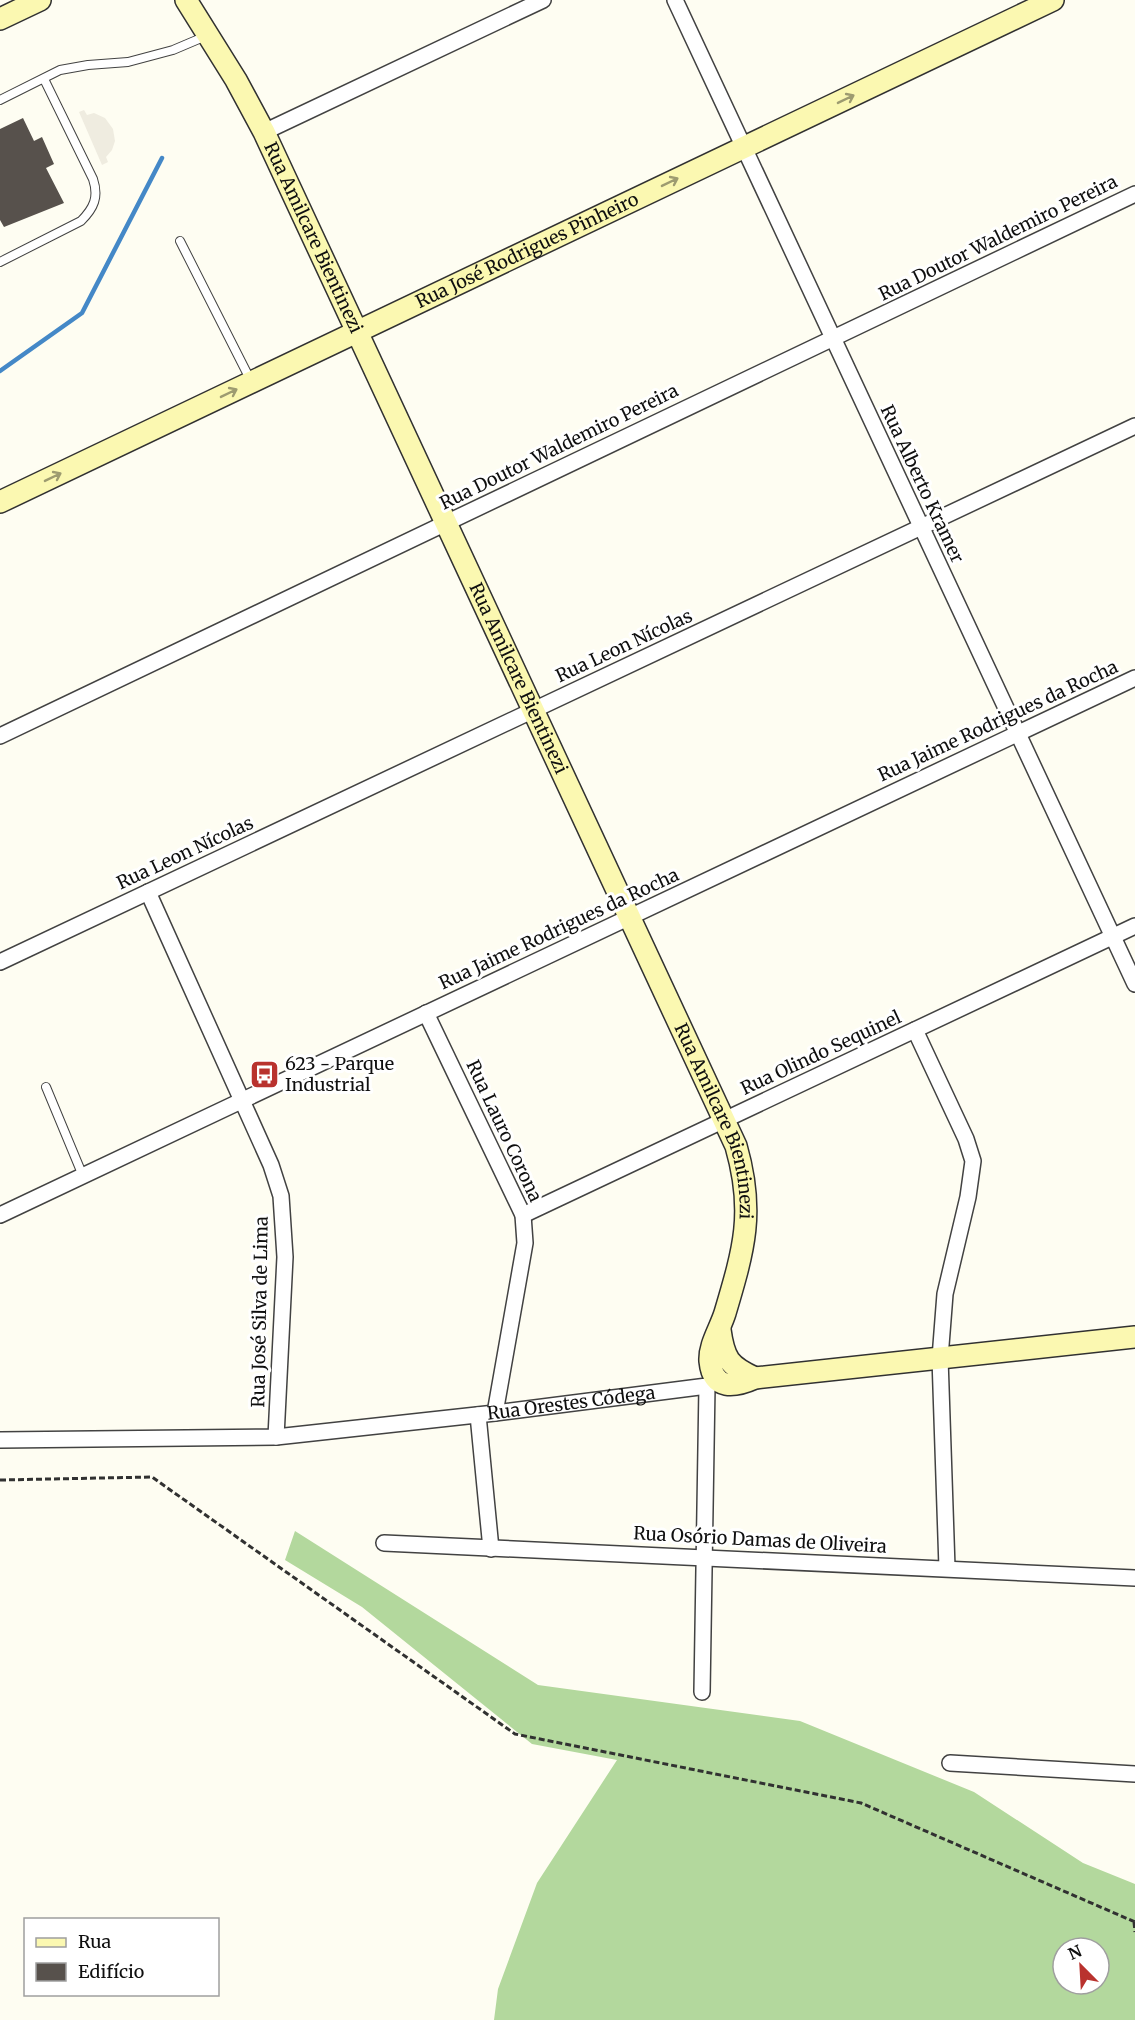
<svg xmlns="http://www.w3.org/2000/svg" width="1135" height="2020" font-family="Merriweather,serif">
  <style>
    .forest { fill: #b3d89d; fill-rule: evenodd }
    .plaza { fill: #efece0 }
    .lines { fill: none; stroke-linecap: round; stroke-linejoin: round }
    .stream { stroke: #4488c7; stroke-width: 4.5 }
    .building { fill: #57514c }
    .service-casing { stroke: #424242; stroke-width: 10 }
    .minor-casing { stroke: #424242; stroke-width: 18 }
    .secondary-casing { stroke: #313131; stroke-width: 24 }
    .path { stroke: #313131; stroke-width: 3; stroke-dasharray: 6 3; stroke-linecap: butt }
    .service { stroke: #fff; stroke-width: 8 }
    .minor { stroke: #fff; stroke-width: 15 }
    .secondary { stroke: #fbf8b1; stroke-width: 21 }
    .oneway { stroke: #9d9b70 }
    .labels { text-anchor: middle; stroke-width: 6; stroke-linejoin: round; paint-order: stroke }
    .street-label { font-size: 18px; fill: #0f0f0f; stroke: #fff }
    .poi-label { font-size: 18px; fill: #0f0f0f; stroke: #fff; text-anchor: start }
  </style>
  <rect width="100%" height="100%" fill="#fefdf2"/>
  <path class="forest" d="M295,1531L538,1685L800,1721L974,1792L1083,1863L1135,1884V2020H494L498,1989L537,1883L617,1760L532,1744L362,1607L285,1560ZM1063,1948H1099V1984H1063Z"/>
  <path class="plaza" d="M84,110L87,115L94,113L105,118L113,129L115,141L112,150L106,157L108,162L102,165L79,112Z"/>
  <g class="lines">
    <path class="stream" d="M0,371L82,313L162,158"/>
  </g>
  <path class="building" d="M23,118L34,141L42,137L54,164L46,168L64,203L4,227L0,220V129Z"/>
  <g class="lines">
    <defs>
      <path id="service" d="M0,100L60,70L88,65L128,62L173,50L206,36
        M180,241L251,381
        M0,262L81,221C94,208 99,197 93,179L44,79
        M46,1087L83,1176"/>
      <g id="minor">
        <path d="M675,0L1135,984"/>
        <path d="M264,132L543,0"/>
        <path d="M0,736L1135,194"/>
        <path d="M148,892L271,1165L281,1196L285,1257L276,1437"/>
        <path d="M0,962L1135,426"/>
        <path d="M426,1013L523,1215L525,1243L495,1413"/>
        <path d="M915,1030L966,1139L973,1161L968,1197L945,1294L940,1358L947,1568"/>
        <path d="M0,1215L1135,678"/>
        <path d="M523,1215L1135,926"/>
        <path d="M478,1415L491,1549"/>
        <path id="s1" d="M0,1440L276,1437L495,1413L707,1386L716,1378"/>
        <path d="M384,1543L1135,1578"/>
        <path d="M702,1692L707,1386"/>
        <path d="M950,1763L1135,1774"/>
      </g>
      <g id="secondary">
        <path id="s2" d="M186,0L236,80L264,132L736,1146C755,1212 744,1249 725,1313C720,1329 709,1345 710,1361C713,1391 735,1387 755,1378L1135,1337"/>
        <path d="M0,19L40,0"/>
        <path id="s3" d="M0,502L1053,0"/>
        <path d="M720,1330C724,1359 729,1366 755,1378"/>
      </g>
    </defs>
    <use href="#service" class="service-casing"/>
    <use href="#minor" class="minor-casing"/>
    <use href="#secondary" class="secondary-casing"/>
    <path class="path" d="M0,1480L152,1477L515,1734L861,1803L1135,1922
      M1134,1922L1135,1932"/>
    <use href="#service" class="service"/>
    <use href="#minor" class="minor"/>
    <use href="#secondary" class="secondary"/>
  </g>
  <defs><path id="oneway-shaft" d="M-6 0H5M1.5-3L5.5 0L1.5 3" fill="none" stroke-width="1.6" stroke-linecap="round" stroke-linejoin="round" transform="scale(1.5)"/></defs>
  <g class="oneway">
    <use href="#oneway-shaft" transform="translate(846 99) rotate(-26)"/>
    <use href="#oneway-shaft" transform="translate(670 182) rotate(-26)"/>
    <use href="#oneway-shaft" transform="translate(229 393) rotate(-26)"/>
    <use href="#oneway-shaft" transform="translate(53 477) rotate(-26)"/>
  </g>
  <defs>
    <symbol id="bus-square" viewBox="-11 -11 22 22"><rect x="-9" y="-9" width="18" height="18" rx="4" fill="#b9322e" stroke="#fff"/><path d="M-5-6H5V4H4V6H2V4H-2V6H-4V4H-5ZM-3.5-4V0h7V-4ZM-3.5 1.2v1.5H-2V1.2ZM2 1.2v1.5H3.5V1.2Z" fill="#fff"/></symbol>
  </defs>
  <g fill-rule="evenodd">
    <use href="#bus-square" x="248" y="1058" width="33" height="33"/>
  </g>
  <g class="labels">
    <g class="street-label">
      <text dy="6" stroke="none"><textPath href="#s2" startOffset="270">Rua Amilcare Bientinezi</textPath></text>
      <text transform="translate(998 238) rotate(-26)" y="6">Rua Doutor Waldemiro Pereira</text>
      <text dy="6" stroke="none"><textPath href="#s3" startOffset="584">Rua José Rodrigues Pinheiro</textPath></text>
      <text transform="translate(559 447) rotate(-26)" y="6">Rua Doutor Waldemiro Pereira</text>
      <text transform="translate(922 484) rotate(65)" y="6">Rua Alberto Kramer</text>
      <text transform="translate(624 646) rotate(-25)" y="6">Rua Leon Nícolas</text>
      <text dy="6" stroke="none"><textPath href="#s2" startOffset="756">Rua Amilcare Bientinezi</textPath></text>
      <text transform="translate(998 721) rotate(-25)" y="6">Rua Jaime Rodrigues da Rocha</text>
      <text transform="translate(185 853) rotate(-25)" y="6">Rua Leon Nícolas</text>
      <text transform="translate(559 929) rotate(-25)" y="6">Rua Jaime Rodrigues da Rocha</text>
      <text transform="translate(821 1053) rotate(-25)" y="6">Rua Olindo Sequinel</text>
      <text dy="6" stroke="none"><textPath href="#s2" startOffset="1242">Rua Amilcare Bientinezi</textPath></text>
      <text transform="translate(504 1131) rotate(65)" y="6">Rua Lauro Corona</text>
      <text transform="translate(260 1312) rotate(-89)" y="6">Rua José Silva de Lima</text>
      <text dy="6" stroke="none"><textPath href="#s1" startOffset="573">Rua Orestes Códega</textPath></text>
      <text transform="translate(760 1540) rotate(3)" y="6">Rua Osório Damas de Oliveira</text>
    </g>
    <g class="poi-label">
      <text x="285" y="1070">623 - Parque<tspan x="285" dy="21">Industrial</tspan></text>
    </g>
  </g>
  <rect x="24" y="1918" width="195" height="78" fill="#ffffff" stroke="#9f9f9f" stroke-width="1.5"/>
  <rect x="36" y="1938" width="30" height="9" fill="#fbf8b1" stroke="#9f9f9f" stroke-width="1.5"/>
  <text x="78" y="1948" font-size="18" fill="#0f0f0f">Rua</text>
  <rect x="36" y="1963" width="30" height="18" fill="#57514c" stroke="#9f9f9f" stroke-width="1.5"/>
  <text x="78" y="1978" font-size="18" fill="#0f0f0f">Edifício</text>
  <g transform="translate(1081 1966) rotate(336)"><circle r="28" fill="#ffffff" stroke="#9f9f9f" stroke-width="1.5"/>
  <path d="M0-4.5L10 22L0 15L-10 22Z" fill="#b9322e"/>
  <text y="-9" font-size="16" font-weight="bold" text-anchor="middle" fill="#0f0f0f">N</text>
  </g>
</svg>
